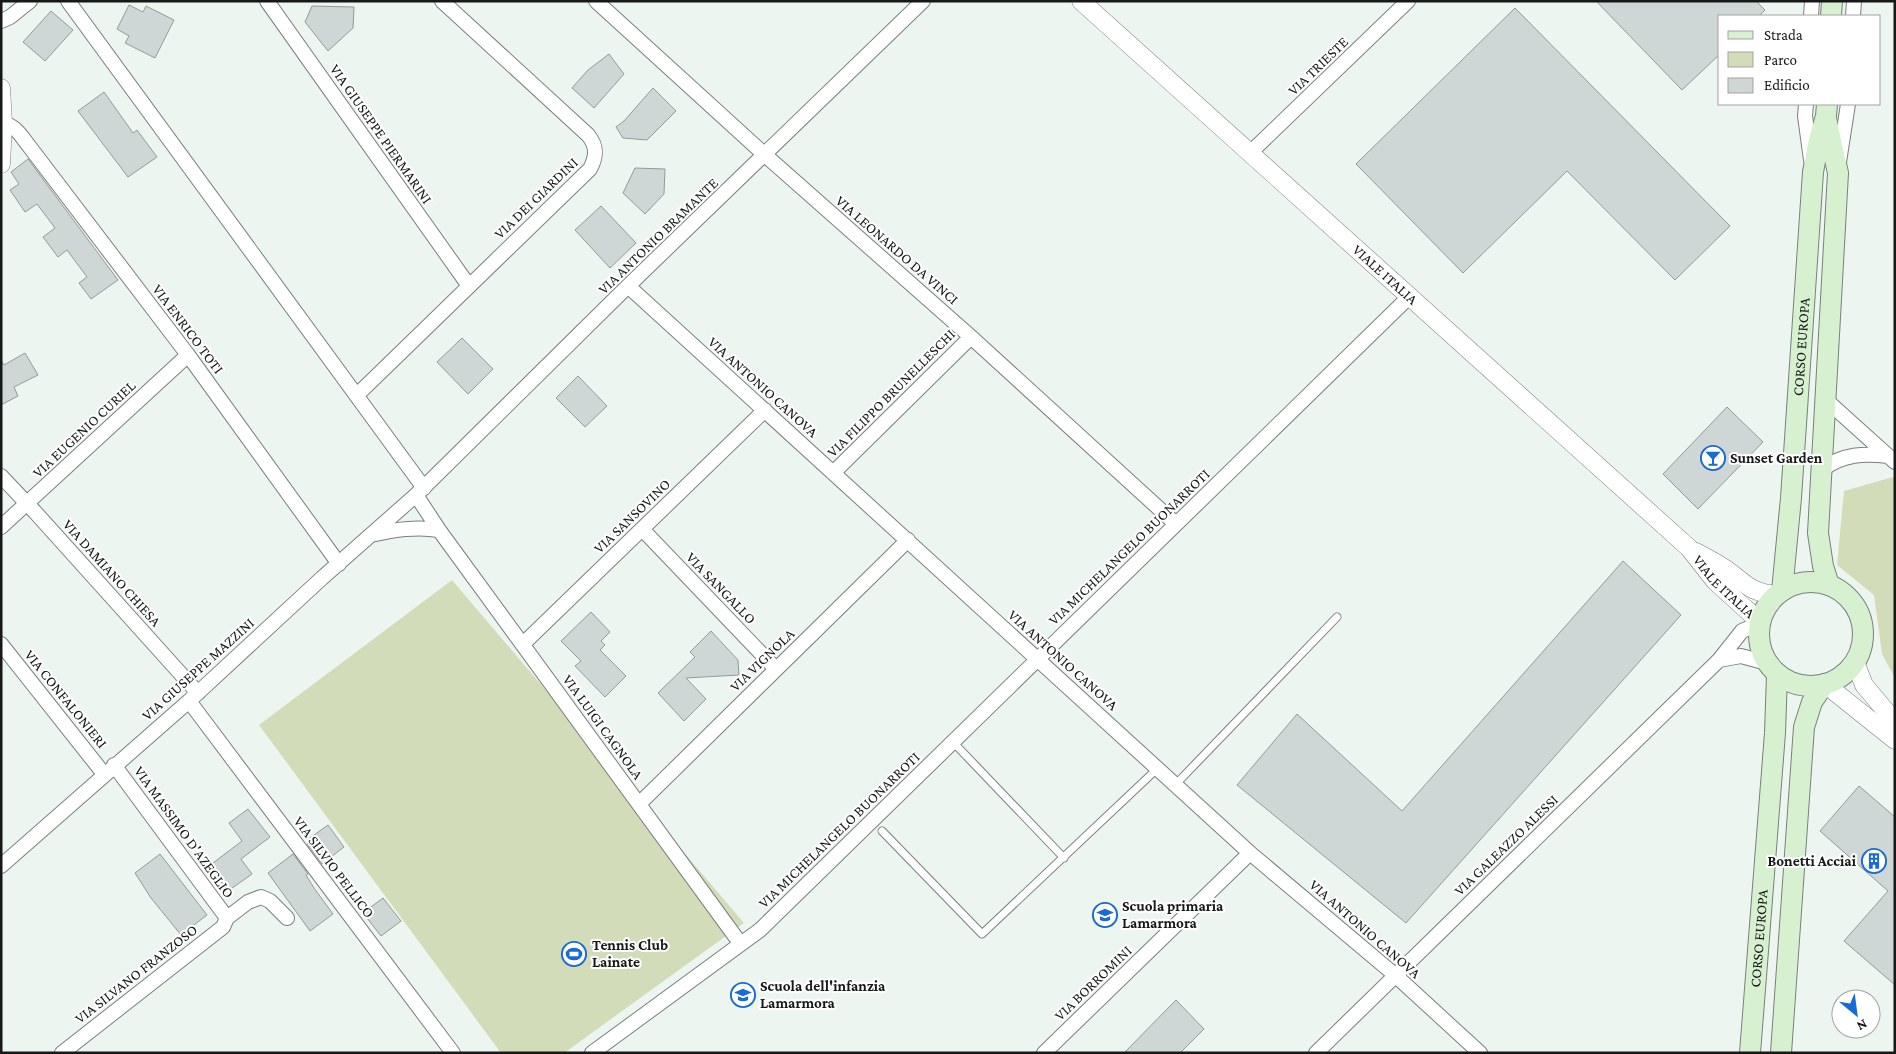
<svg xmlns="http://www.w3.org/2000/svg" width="1896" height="1054" font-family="'Crimson Pro',serif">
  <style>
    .green { fill: #d2dcb9 }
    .building { fill: #ced7d5; stroke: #929b98 }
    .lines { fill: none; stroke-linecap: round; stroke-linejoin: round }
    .service-casing { stroke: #79807c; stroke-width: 9 }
    .minor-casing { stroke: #79807c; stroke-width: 16 }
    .tertiary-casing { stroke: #79807c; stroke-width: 19 }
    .secondary-casing { stroke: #79807c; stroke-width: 22 }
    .service { stroke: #fff; stroke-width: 7 }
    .minor { stroke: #fff; stroke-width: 14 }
    .tertiary { stroke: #fff; stroke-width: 18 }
    .secondary { stroke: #d6f0d0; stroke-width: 20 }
    .labels { text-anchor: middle; stroke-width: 4; stroke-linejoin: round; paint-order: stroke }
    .street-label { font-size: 15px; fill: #161917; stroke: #fff }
    .poi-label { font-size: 15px; font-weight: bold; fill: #161917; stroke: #fff; text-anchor: start }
  </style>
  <rect width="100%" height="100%" fill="#edf5f0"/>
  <path class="green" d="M1893,477L1895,478V678L1882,654L1874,595L1837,565L1844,491Z
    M452,580L744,923L564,1053H501L259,725Z"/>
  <path class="building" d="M1596,1H1756L1765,10L1759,16H1720V54L1682,90Z
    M129,5L143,12L146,6L174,20L155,58L125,43L129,36L117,29Z
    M312,6L354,7L353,28L328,51L305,22Z
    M1515,8L1730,226L1675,280L1567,171L1463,273L1356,164Z
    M51,11L73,30L45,61L23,42Z
    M609,54L624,74L594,108L572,88L588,70Z
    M653,88L676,111L647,140L623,138L616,127L624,121Z
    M104,92L133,133L137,130L157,157L128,177L78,111Z
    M28,159L118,280L91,299L79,283L87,277L67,250L58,257L43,237L55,228L37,204L25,212L10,190L19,184L11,172Z
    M635,168L665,169L664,194L645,214L623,193Z
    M601,206L636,243L610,268L575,230Z
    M462,338L493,369L468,394L437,362Z
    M25,353L38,375L14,387L18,396L1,405V360L4,365Z
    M578,376L607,406L585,427L556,398Z
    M1727,407L1763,442L1698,509L1663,474Z
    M1623,561L1681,615L1406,923L1237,785L1297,714L1402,811Z
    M591,612L610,632L601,641L605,645L600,650L626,676L605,697L575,666L581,661L561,641Z
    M711,631L738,660L739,675L686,678L706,699L684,721L658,693L695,657L690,652Z
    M1859,786L1895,817V985L1844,941L1888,891L1820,831Z
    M248,809L270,837L241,859L252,874L228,891L209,866L242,841L229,823Z
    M328,825L344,847L322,864L307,844L309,842L307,840Z
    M160,854L207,915L181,935L151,898L135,873Z
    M293,854L308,874L306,875L314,888L333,914L310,931L268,873Z
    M383,898L401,921L381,936L363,913Z
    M1176,1000L1204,1029L1180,1053H1124Z"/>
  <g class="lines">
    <defs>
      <path id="service" d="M952,741L1064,858
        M1176,784L1337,617
        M882,831L982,934L1158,768"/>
      <path id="minor" d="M68,1L424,488
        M267,1L469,286
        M596,1L765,155L971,337L1176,524
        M1811,16L1812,1
        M1853,16L1854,1
        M1,21L10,17L30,1
        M1806,104L1805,116L1811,160
        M3,123C16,126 21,136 29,146L188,355L339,564
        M1250,153L1408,1
        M1839,162L1848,104
        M628,286L1250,853L1395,975L1480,1053
        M357,395L590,169C597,156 597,146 588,135L442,1
        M1826,400L1895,462
        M1823,469C1843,454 1864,453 1888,456
        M833,473L971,337
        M1,476L35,512L198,693
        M416,495L439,530L740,943
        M1,527L188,355
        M642,529L776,669
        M371,535C394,530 416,526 439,530
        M1,644L104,774
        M523,644L765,410
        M1719,660L1741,656L1767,663
        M189,701L453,1053
        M114,765L227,918
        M640,803L908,540
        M1,866L189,701L322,578L416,495L628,286L923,1
        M227,918L248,902L261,897L270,901L287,918
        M62,1053L223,927L227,918
        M592,1053L760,930L1409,297
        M1044,1053L1250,853
        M1316,1053L1719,660L1742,631L1760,623"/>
      <g id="tertiary">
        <path id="s1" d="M1081,1L1689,548L1715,581L1760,622"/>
        <path d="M1,88L3,123L1,164"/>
        <path d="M1696,552C1705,557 1715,562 1724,568C1746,583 1748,592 1776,595"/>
        <path d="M1855,662L1864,685L1895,722"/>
        <path d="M1825,684L1895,740"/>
      </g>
      <g id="secondary">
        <path d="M1831,16L1832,1"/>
        <path d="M1826,118L1838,173L1818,533L1823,566L1829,585"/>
        <circle cx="1811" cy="634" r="52"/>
        <path id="s2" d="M1782,591L1791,498L1813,172L1819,140L1826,116L1827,104"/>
        <path id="s3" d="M1750,1053L1775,733L1777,675"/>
        <path d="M1781,1053L1804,727L1812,702L1824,684"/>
      </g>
    </defs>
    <use href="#service" class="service-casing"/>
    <use href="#minor" class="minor-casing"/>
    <use href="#tertiary" class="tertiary-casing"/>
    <use href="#secondary" class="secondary-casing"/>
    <use href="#service" class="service"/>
    <use href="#minor" class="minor"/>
    <use href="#tertiary" class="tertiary"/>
    <use href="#secondary" class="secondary"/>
  </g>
  <defs>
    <symbol id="bar-ring" viewBox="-11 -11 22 22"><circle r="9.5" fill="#fff" stroke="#186ad4" stroke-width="1.5"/><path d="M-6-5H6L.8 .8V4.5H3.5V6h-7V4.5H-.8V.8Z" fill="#186ad4"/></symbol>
    <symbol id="building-ring" viewBox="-11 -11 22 22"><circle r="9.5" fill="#fff" stroke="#186ad4" stroke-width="1.5"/><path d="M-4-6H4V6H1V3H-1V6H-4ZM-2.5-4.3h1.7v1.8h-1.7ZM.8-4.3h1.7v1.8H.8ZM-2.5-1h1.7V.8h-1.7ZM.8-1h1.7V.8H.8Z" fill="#186ad4"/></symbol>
    <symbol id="school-ring" viewBox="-11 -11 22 22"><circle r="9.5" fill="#fff" stroke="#186ad4" stroke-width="1.5"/><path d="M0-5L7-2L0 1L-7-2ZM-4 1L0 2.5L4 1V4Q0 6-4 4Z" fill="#186ad4"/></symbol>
    <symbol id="stadium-ring" viewBox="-11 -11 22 22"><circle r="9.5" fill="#fff" stroke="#186ad4" stroke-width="1.5"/><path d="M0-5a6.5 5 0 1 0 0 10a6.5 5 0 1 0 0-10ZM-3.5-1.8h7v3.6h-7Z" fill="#186ad4"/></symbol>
  </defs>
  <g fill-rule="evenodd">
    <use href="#bar-ring" x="1699" y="444" width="28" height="28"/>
    <use href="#building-ring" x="1860" y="847" width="28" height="28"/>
    <use href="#school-ring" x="1091" y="901" width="28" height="28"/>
    <use href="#stadium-ring" x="560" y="940" width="28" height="28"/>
    <use href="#school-ring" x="729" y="981" width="28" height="28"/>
  </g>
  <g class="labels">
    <g class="street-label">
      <text transform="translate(1318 66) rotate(-44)" y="5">VIA TRIESTE</text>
      <text transform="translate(381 134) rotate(55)" y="5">VIA GIUSEPPE PIERMARINI</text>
      <text transform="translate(536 198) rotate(-44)" y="5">VIA DEI GIARDINI</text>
      <text transform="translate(658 236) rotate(-44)" y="5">VIA ANTONIO BRAMANTE</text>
      <text transform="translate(897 250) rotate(41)" y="5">VIA LEONARDO DA VINCI</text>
      <text dy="5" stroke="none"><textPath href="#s1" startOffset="409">VIALE ITALIA</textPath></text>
      <text transform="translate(188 329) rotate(53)" y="5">VIA ENRICO TOTI</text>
      <text dy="5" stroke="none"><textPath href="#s2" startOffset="245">CORSO EUROPA</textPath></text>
      <text transform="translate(763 387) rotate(42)" y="5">VIA ANTONIO CANOVA</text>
      <text transform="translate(891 393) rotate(-45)" y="5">VIA FILIPPO BRUNELLESCHI</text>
      <text transform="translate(84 429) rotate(-43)" y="5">VIA EUGENIO CURIEL</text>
      <text transform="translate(632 516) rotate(-44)" y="5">VIA SANSOVINO</text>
      <text transform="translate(1129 547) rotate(-44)" y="5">VIA MICHELANGELO BUONARROTI</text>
      <text transform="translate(112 573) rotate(48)" y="5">VIA DAMIANO CHIESA</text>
      <text dy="5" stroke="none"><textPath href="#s1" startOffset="870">VIALE ITALIA</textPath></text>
      <text transform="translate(721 588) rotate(46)" y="5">VIA SANGALLO</text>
      <text transform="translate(762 660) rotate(-44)" y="5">VIA VIGNOLA</text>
      <text transform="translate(1063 660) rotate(42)" y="5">VIA ANTONIO CANOVA</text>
      <text transform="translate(198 669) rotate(-42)" y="5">VIA GIUSEPPE MAZZINI</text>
      <text transform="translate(66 699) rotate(51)" y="5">VIA CONFALONIERI</text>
      <text transform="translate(603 727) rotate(54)" y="5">VIA LUIGI CAGNOLA</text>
      <text transform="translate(839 830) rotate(-44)" y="5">VIA MICHELANGELO BUONARROTI</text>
      <text transform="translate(184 832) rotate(54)" y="5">VIA MASSIMO D'AZEGLIO</text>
      <text transform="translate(1506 845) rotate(-44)" y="5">VIA GALEAZZO ALESSI</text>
      <text transform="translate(334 867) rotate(53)" y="5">VIA SILVIO PELLICO</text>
      <text transform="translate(1365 929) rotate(41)" y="5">VIA ANTONIO CANOVA</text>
      <text dy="5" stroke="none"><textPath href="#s3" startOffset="115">CORSO EUROPA</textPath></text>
      <text transform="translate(136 974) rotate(-38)" y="5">VIA SILVANO FRANZOSO</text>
      <text transform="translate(1093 983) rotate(-44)" y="5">VIA BORROMINI</text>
    </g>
    <g class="poi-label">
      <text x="1730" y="463">Sunset Garden</text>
      <text x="1856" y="866" text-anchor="end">Bonetti Acciai</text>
      <text x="1122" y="911">Scuola primaria<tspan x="1122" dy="17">Lamarmora</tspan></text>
      <text x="592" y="950">Tennis Club<tspan x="592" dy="17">Lainate</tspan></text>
      <text x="760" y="991">Scuola dell'infanzia<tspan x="760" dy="17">Lamarmora</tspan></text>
    </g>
  </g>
  <rect width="1896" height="1054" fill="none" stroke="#161917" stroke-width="5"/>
  <rect x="1718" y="15" width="162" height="90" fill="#ffffff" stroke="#a2a3a2"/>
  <rect x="1728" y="31" width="25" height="8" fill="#d6f0d0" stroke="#a2a3a2"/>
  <text x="1764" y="40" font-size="15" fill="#161917">Strada</text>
  <rect x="1728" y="52" width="25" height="15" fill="#d2dcb9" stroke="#a2a3a2"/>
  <text x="1764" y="65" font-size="15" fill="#161917">Parco</text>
  <rect x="1728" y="78" width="25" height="15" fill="#ced7d5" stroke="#a2a3a2"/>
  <text x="1764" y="90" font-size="15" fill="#161917">Edificio</text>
  <g transform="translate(1856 1014) rotate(151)"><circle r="24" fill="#ffffff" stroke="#a2a3a2"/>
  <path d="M0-4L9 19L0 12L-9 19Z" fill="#186ad4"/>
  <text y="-8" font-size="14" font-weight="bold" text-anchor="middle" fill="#161917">N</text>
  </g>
</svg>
